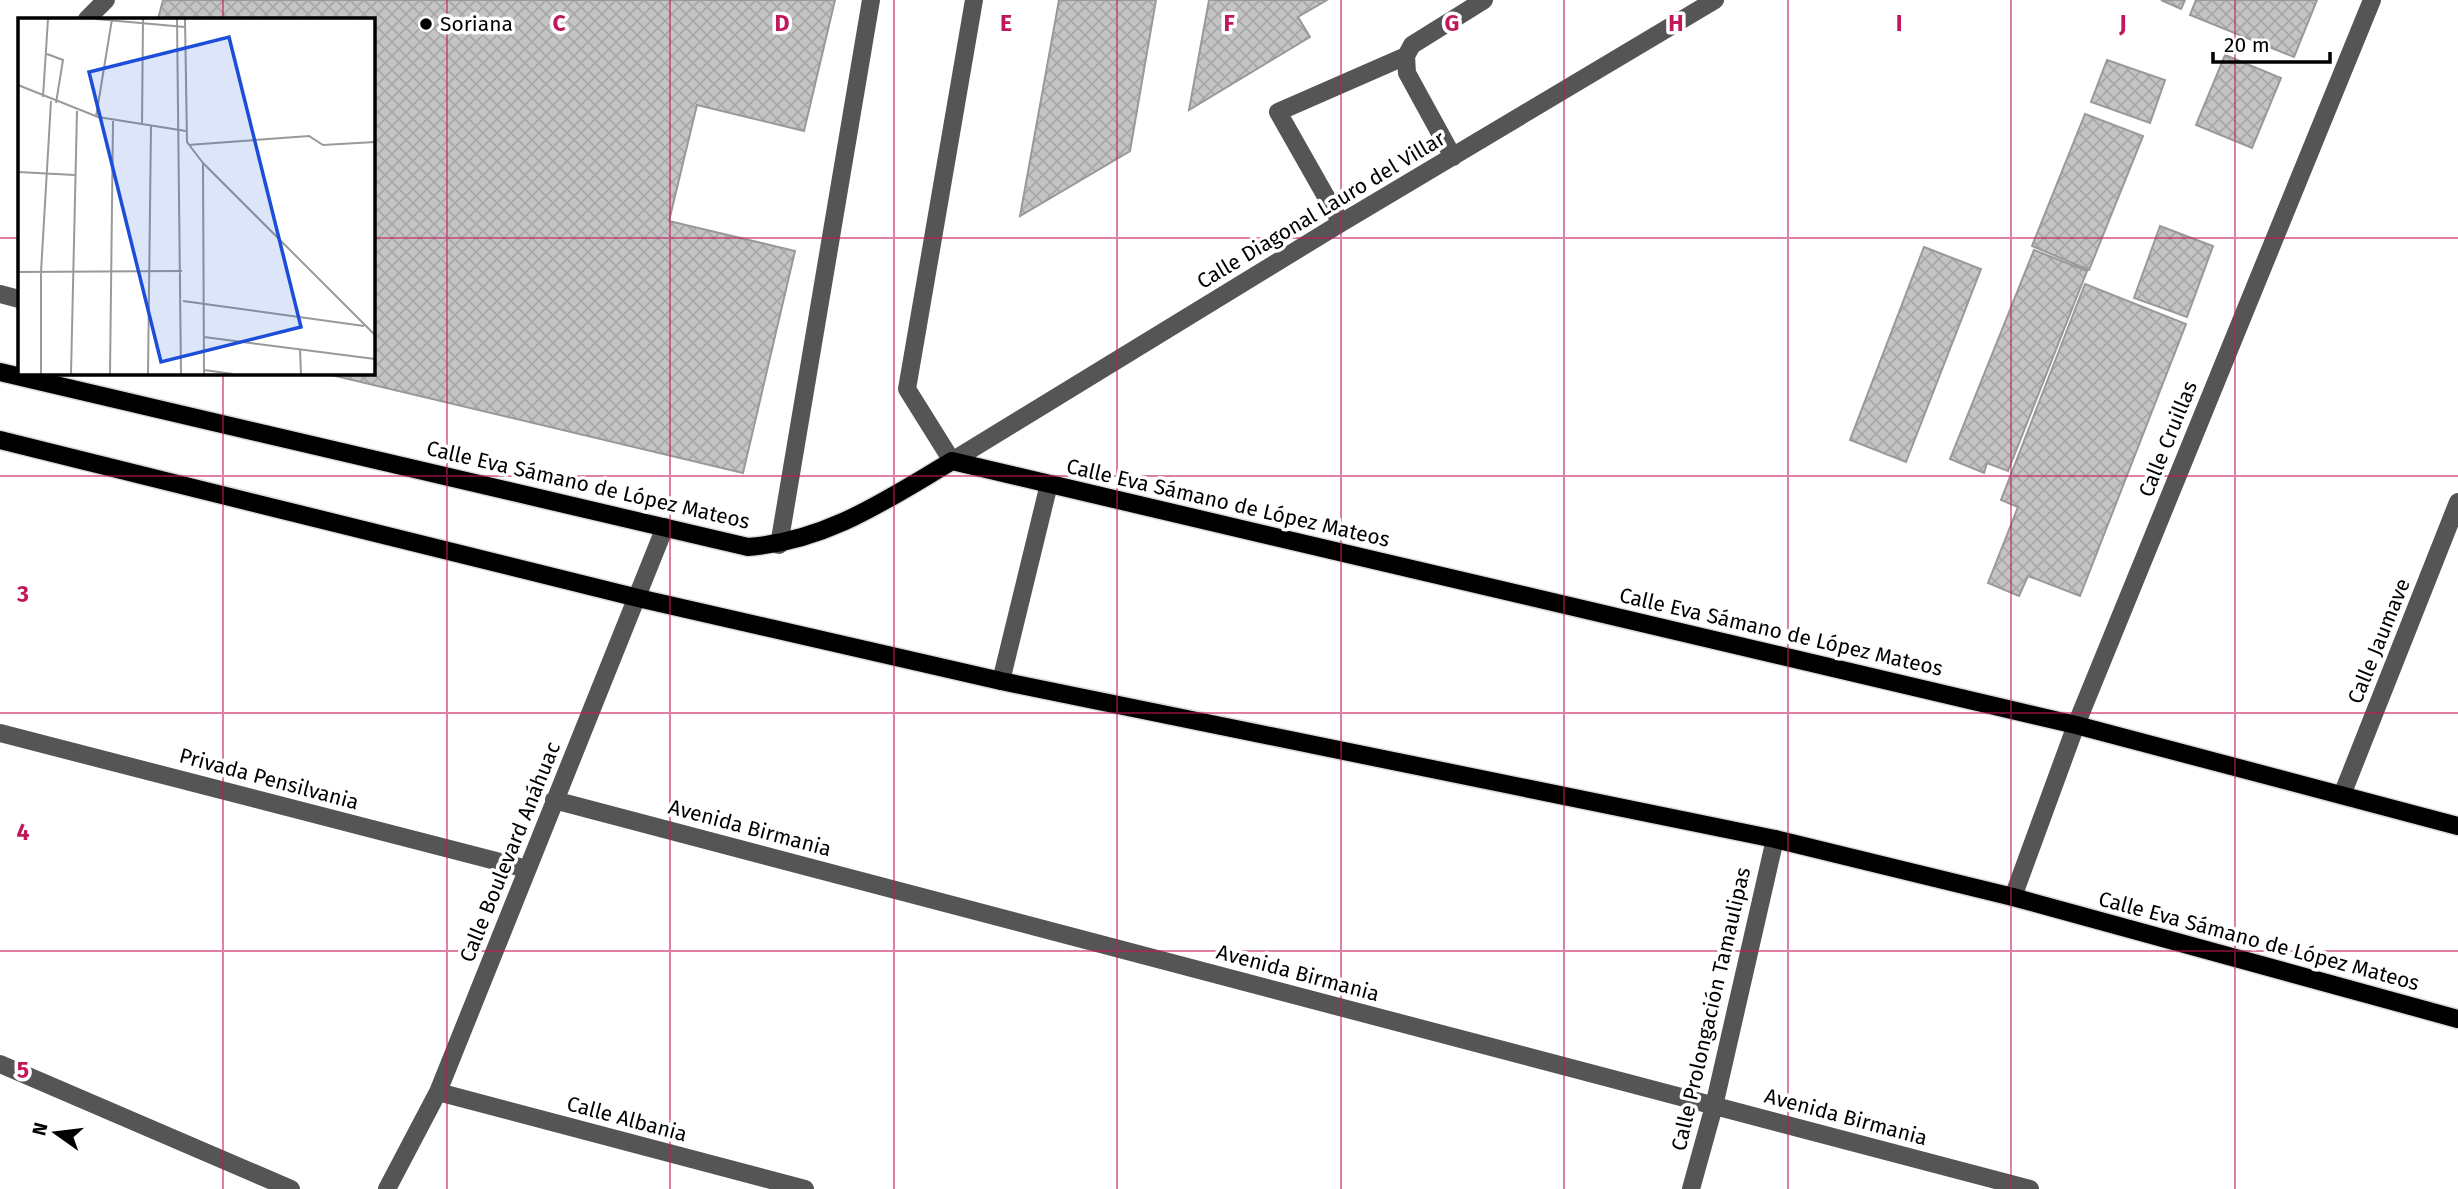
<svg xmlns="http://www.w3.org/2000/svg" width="2458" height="1189" font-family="'Fira Sans',sans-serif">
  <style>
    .building { fill: url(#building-cross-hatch); stroke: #999; stroke-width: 2 }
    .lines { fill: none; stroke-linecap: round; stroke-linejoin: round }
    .major-casing { stroke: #dbdbdb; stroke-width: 21 }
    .minor { stroke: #555; stroke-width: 18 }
    .major { stroke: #000; stroke-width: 18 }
    .grid { fill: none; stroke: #c2185b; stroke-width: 2; stroke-opacity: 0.55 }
    .poi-dot { fill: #000; stroke: #fff; stroke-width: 2.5 }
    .labels { text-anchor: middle; stroke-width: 7; stroke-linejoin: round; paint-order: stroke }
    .poi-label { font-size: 21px; fill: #000; stroke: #fff; text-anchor: start }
    .street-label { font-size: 21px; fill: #000; stroke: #fff }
    .inset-road { fill: none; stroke: #999; stroke-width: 2 }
    .view { fill: #1d4ed8; fill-opacity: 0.15; stroke: #1d4ed8; stroke-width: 3.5 }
    .inset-edge { fill: none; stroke: #000; stroke-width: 3.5 }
    .grid-label { font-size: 23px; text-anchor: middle; font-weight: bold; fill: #c2185b; stroke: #fff; stroke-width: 7; stroke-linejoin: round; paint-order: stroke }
  </style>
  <defs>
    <pattern id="building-cross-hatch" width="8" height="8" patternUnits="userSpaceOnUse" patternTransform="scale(1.75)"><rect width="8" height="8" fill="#c4c4c4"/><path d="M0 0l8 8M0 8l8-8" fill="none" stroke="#a7a7a7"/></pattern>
  </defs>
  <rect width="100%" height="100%" fill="#fff"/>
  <path class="building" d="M163,0H835L804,131L697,105L669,221L795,251L743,473L323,373H373V19H158Z
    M1059,0H1156L1130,151L1020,216Z
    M1209,0H1327L1298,17L1310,37L1189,110Z
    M2161,0H2185L2181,9Z
    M2196,0H2317L2294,57L2190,15Z
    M2225,55L2281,78L2252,148L2196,125Z
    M2107,60L2165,80L2150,123L2091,102Z
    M2085,114L2143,136L2089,270L2032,246Z
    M2160,226L2213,246L2187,317L2134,298Z
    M1924,247L1981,269L1906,462L1850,440Z
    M2034,250L2087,271L2008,471L1987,463L1984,473L1950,459Z
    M2085,284L2186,324L2080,596L2028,576L2019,596L1988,583L2018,507L2001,500Z"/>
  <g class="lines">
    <defs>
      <path id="major" d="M0,372L748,547C827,541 886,500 952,461L2076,725L2458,826
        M0,440L638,598L1001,681L1775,839L2013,897L2458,1019"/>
    </defs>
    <use href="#major" class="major-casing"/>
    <path class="minor" d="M974,0L907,389L952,461L1341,223L1715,0
      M87,19L106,0
      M1453,157L1407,73L1406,56L1412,45L1484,0
      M1341,223L1278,112L1406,56
      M0,294L19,299
      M779,545L871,0
      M1001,681L1049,484
      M0,733L527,869
      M2342,795L2458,502
      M554,800L2030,1189
      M2013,897L2076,725L2372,0
      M0,1064L291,1189
      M438,1092L805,1189
      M387,1189L438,1092L665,527
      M1691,1189L1714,1106L1775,839"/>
    <use href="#major" class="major"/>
  </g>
  <path class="grid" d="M223,0V19M447,0V1189M670,0V1189M894,0V1189M1117,0V1189M1341,0V1189M1564,0V1189M1788,0V1189M2011,0V1189M2235,0V1189M0,238H19M373,238H2458M223,373V1189M0,476H2458M0,713H2458M0,951H2458"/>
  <circle class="poi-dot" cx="426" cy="24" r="7"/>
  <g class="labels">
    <g class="poi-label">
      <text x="440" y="31">Soriana</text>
    </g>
    <g class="street-label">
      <text transform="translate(1321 210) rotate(-31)" y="7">Calle Diagonal Lauro del Villar</text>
      <text transform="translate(2168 439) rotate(-68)" y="7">Calle Cruillas</text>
      <text transform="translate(588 485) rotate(13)" y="7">Calle Eva Sámano de López Mateos</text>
      <text transform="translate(1228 503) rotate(13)" y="7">Calle Eva Sámano de López Mateos</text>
      <text transform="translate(1781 632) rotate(13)" y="7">Calle Eva Sámano de López Mateos</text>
      <text transform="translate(2379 641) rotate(-68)" y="7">Calle Jaumave</text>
      <text transform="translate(269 779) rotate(15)" y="7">Privada Pensilvania</text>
      <text transform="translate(750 828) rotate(15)" y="7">Avenida Birmania</text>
      <text transform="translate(510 852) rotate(-68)" y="7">Calle Boulevard Anáhuac</text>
      <text transform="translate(2259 941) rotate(15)" y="7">Calle Eva Sámano de López Mateos</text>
      <text transform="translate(1298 973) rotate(15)" y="7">Avenida Birmania</text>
      <text transform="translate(1711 1009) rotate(-77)" y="7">Calle Prolongación Tamaulipas</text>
      <text transform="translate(1846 1117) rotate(15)" y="7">Avenida Birmania</text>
      <text transform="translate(627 1119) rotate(15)" y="7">Calle Albania</text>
    </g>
  </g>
  <g transform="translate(18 18)">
    <rect width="357" height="357" fill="#fff"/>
    <path class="inset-road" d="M78,1L167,9M159,1L163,356M167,1L169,124L185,145L186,356M29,36L45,42L38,85M0,67L80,99L168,113M25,79L30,1M78,99L94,1M124,107L125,1M170,127L291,118L305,127L357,124M185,145L357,317M0,154L57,157M0,254L164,253M165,283L346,308M186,319L357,341M282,332L283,356M186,352L215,356M23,356V254L33,83M53,356L59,93M92,356L95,103M130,356L133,108"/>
    <path class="view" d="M211,19L283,309L143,344L71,54Z"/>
    <rect width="357" height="357" class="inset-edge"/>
  </g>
  <g class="grid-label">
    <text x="559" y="31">C</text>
    <text x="782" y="31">D</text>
    <text x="1006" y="31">E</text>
    <text x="1229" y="31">F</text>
    <text x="1452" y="31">G</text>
    <text x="1676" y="31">H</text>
    <text x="1899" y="31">I</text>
    <text x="2123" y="31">J</text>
    <text x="23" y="602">3</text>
    <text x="23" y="840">4</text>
    <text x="23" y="1078">5</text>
  </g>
  <g transform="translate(56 1133) rotate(284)" stroke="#ffffff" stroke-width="5" paint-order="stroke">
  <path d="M0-5L12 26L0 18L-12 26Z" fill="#000000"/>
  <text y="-10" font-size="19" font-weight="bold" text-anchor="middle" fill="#000000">N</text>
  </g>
  <path d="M2213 52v10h117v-10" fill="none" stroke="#000000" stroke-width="3.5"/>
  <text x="2224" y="52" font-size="21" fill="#000000" stroke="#ffffff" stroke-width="5" paint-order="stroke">20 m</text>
</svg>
